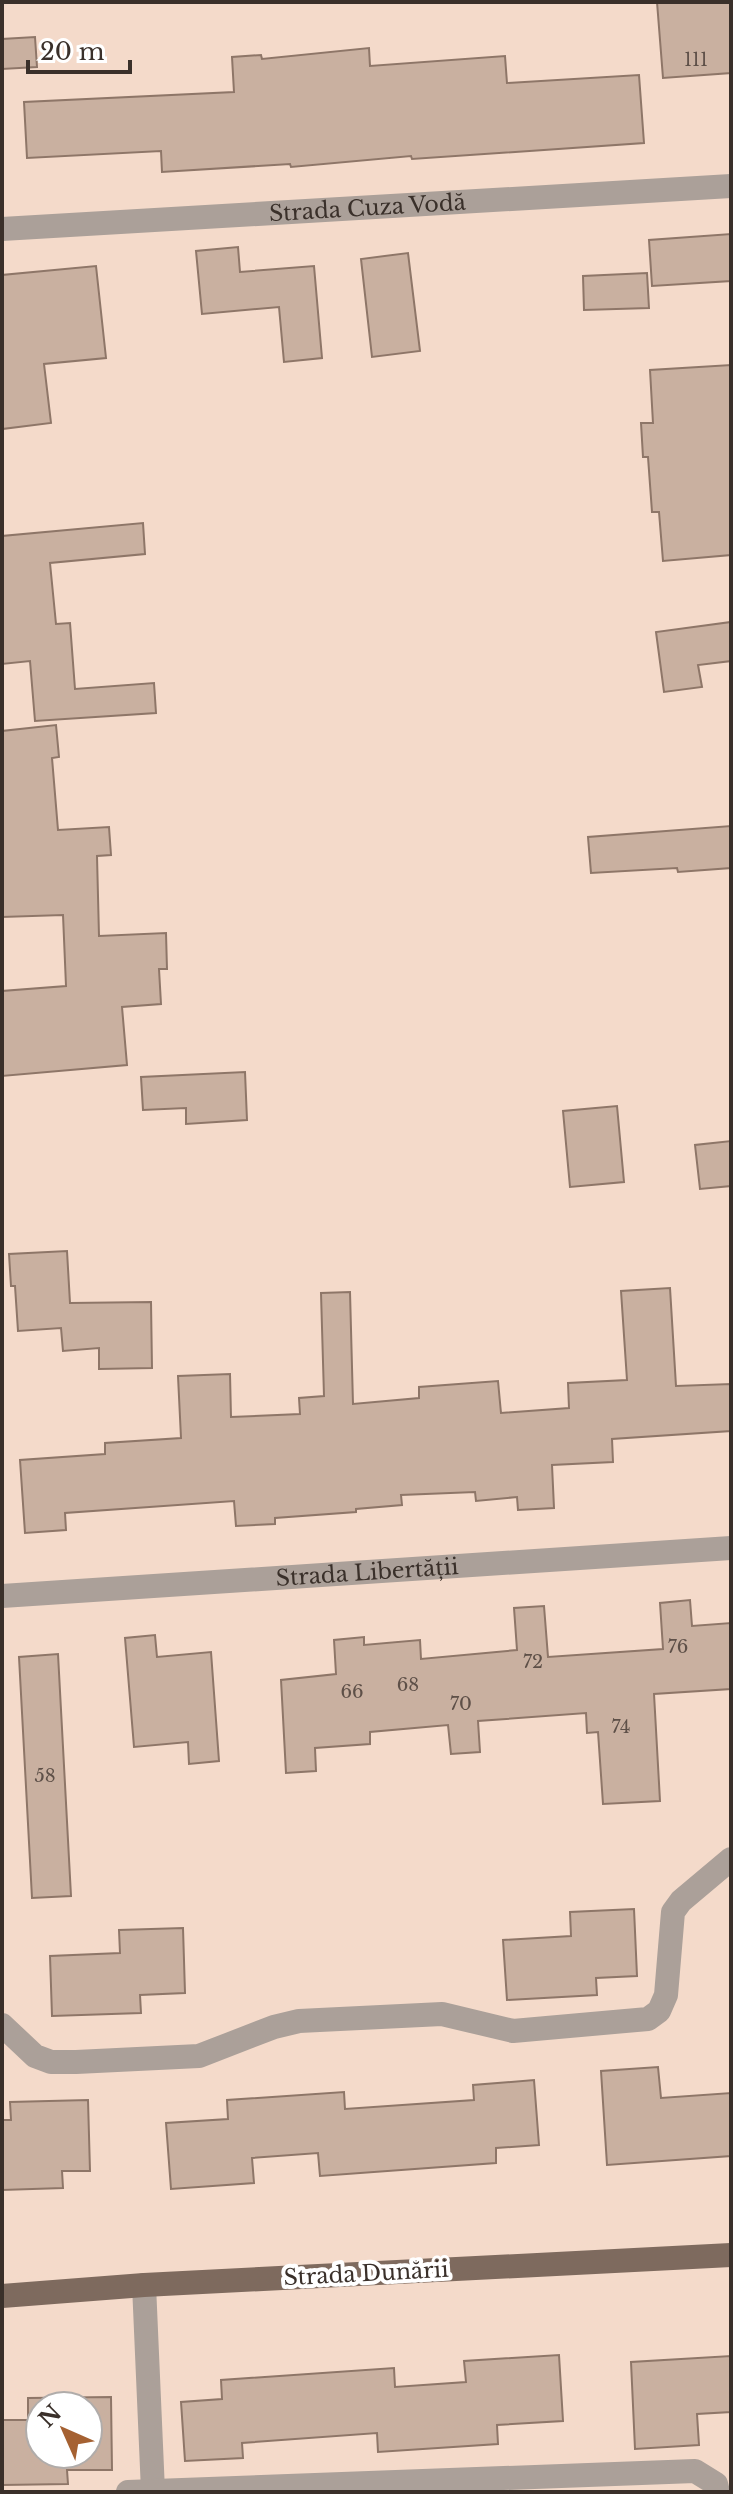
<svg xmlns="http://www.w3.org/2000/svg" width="733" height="2494" font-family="'Libre Baskerville',serif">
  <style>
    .building { fill: #c9b0a0; stroke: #8e7668; stroke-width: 2; fill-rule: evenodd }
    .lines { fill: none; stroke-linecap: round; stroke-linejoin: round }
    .minor { stroke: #aba099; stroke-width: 24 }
    .major { stroke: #7e6a5e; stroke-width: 24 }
    .labels { text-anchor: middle; stroke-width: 8; stroke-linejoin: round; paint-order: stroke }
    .number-label { font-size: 18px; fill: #5e5048 }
    .street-label { font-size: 22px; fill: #3a302a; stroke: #fff }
  </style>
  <rect width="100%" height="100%" fill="#f4daca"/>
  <path class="building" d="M657,2H731V73L663,78Z
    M35,37L37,67L2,69V39Z
    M369,48L370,66L505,56L507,83L639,75L644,143L412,159L411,156L291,167L290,164L162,172L161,151L27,158L24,102L234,92L232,57L261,55L262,59Z
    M731,234V281L652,286L649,240Z
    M238,247L240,272L314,266L322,358L284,362L279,307L202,314L196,251Z
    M408,253L420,351L372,357L361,259Z
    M96,266L106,358L44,364L51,423L2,429V275Z
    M647,273L649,308L584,310L583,276Z
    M731,365V555L663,561L659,512H652L648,457H643L641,423H653L650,370Z
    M143,523L145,554L50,563L56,624L70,623L75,689L154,683L156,713L35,721L30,661L2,664V536Z
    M731,622V661L698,665L702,687L664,692L656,632Z
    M56,725L59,757L52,758L58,830L109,827L111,855L97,856L99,936L166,933L167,969H159L161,1004L122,1007L127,1065L2,1076V991L66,986L63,915L2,917V731Z
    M731,826V868L678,872L677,868L591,873L588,837Z
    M245,1072L247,1120L186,1124V1108L143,1110L141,1077Z
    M617,1106L624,1182L570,1187L563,1111Z
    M731,1141V1186L700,1189L695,1145Z
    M67,1251L70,1303L151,1302L152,1368L99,1369V1348L63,1351L61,1328L18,1331L15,1286H11L9,1254Z
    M670,1288L676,1386L731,1384V1431L612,1439L613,1462L552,1465L554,1508L518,1510L517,1497L476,1501L475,1492L401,1495L402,1505L356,1509V1512L275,1518V1524L236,1526L234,1501L65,1513L66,1530L25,1533L20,1460L105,1454V1443L181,1438L178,1376L230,1374L231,1417L300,1414L299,1398L324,1396L321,1293L350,1292L353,1404L419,1398V1387L498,1381L501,1413L569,1408L568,1383L627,1380L621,1291Z
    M690,1600L692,1626L731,1623V1689L654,1694L660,1801L603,1804L598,1732L587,1733L586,1713L478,1721L480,1752L451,1754L448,1725L370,1732V1744L315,1748L316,1771L286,1773L281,1680L336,1674L334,1640L364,1637V1645L420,1640L421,1659L517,1650L514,1608L544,1606L548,1657L663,1649L660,1603Z
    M155,1635L157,1657L211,1652L219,1761L189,1764L188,1742L134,1747L125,1638Z
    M58,1654L71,1896L32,1898L19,1657Z
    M634,1909L637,1976L596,1978L597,1995L507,2000L503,1940L571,1936L570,1912Z
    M183,1928L185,1993L140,1995L141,2013L52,2016L50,1956L120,1953L119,1930Z
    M658,2067L661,2098L731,2093V2156L607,2165L601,2071Z
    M534,2080L539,2145L496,2148V2163L320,2176L318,2153L252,2158L254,2183L171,2189L166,2123L228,2119L227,2100L344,2092L345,2109L474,2100L473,2085Z
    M88,2100L90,2171H62L63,2188L2,2190V2120H11L10,2102Z
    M559,2355L563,2421L497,2425L498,2444L378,2452L377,2433L242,2443L243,2458L185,2461L181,2402L222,2399L221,2380L394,2368L395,2387L466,2382L464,2361Z
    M731,2356V2412L697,2414L699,2445L635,2449L631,2362Z
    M111,2397L112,2470H67L68,2484L2,2485V2420H28V2398ZM40,2406H88V2454H40Z"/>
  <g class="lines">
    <g class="minor">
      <path id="s1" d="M2,229L731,186"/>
      <path id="s2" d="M2,1596L731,1548"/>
      <path d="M2,2025L35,2056L51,2062H76L199,2056L274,2027L299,2021L442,2014L513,2031L648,2019L659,2011L666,1995L673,1912L681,1901L731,1859"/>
      <path d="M144,2285L153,2491"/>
      <path d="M128,2492L695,2471L716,2484L718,2492"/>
    </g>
    <path class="major" d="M2,2296L144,2285L731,2255"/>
  </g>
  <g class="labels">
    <g class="number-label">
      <text x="696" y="66">111</text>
      <text x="678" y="1653">76</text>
      <text x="533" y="1668">72</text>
      <text x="408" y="1691">68</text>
      <text x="352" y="1698">66</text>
      <text x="461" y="1710">70</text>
      <text x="621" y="1733">74</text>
      <text x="45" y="1782">58</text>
    </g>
    <g class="street-label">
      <text dy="8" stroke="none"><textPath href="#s1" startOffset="366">Strada Cuza Vodă</textPath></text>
      <text dy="8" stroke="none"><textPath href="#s2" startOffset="366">Strada Libertății</textPath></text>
      <text transform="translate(366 2273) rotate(-3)" y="8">Strada Dunării</text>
    </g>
  </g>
  <rect width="733" height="2494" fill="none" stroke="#3a302a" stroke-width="8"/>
  <g transform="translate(64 2430) rotate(315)"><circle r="38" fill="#ffffff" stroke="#b0acaa" stroke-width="2"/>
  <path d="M0-6L14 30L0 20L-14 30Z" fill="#a56132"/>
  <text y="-12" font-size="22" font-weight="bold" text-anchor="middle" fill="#3a302a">N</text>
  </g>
  <path d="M28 60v12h102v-12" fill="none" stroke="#3a302a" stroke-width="4"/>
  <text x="40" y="60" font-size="24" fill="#3a302a" stroke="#ffffff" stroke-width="6" paint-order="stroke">20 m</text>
</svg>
